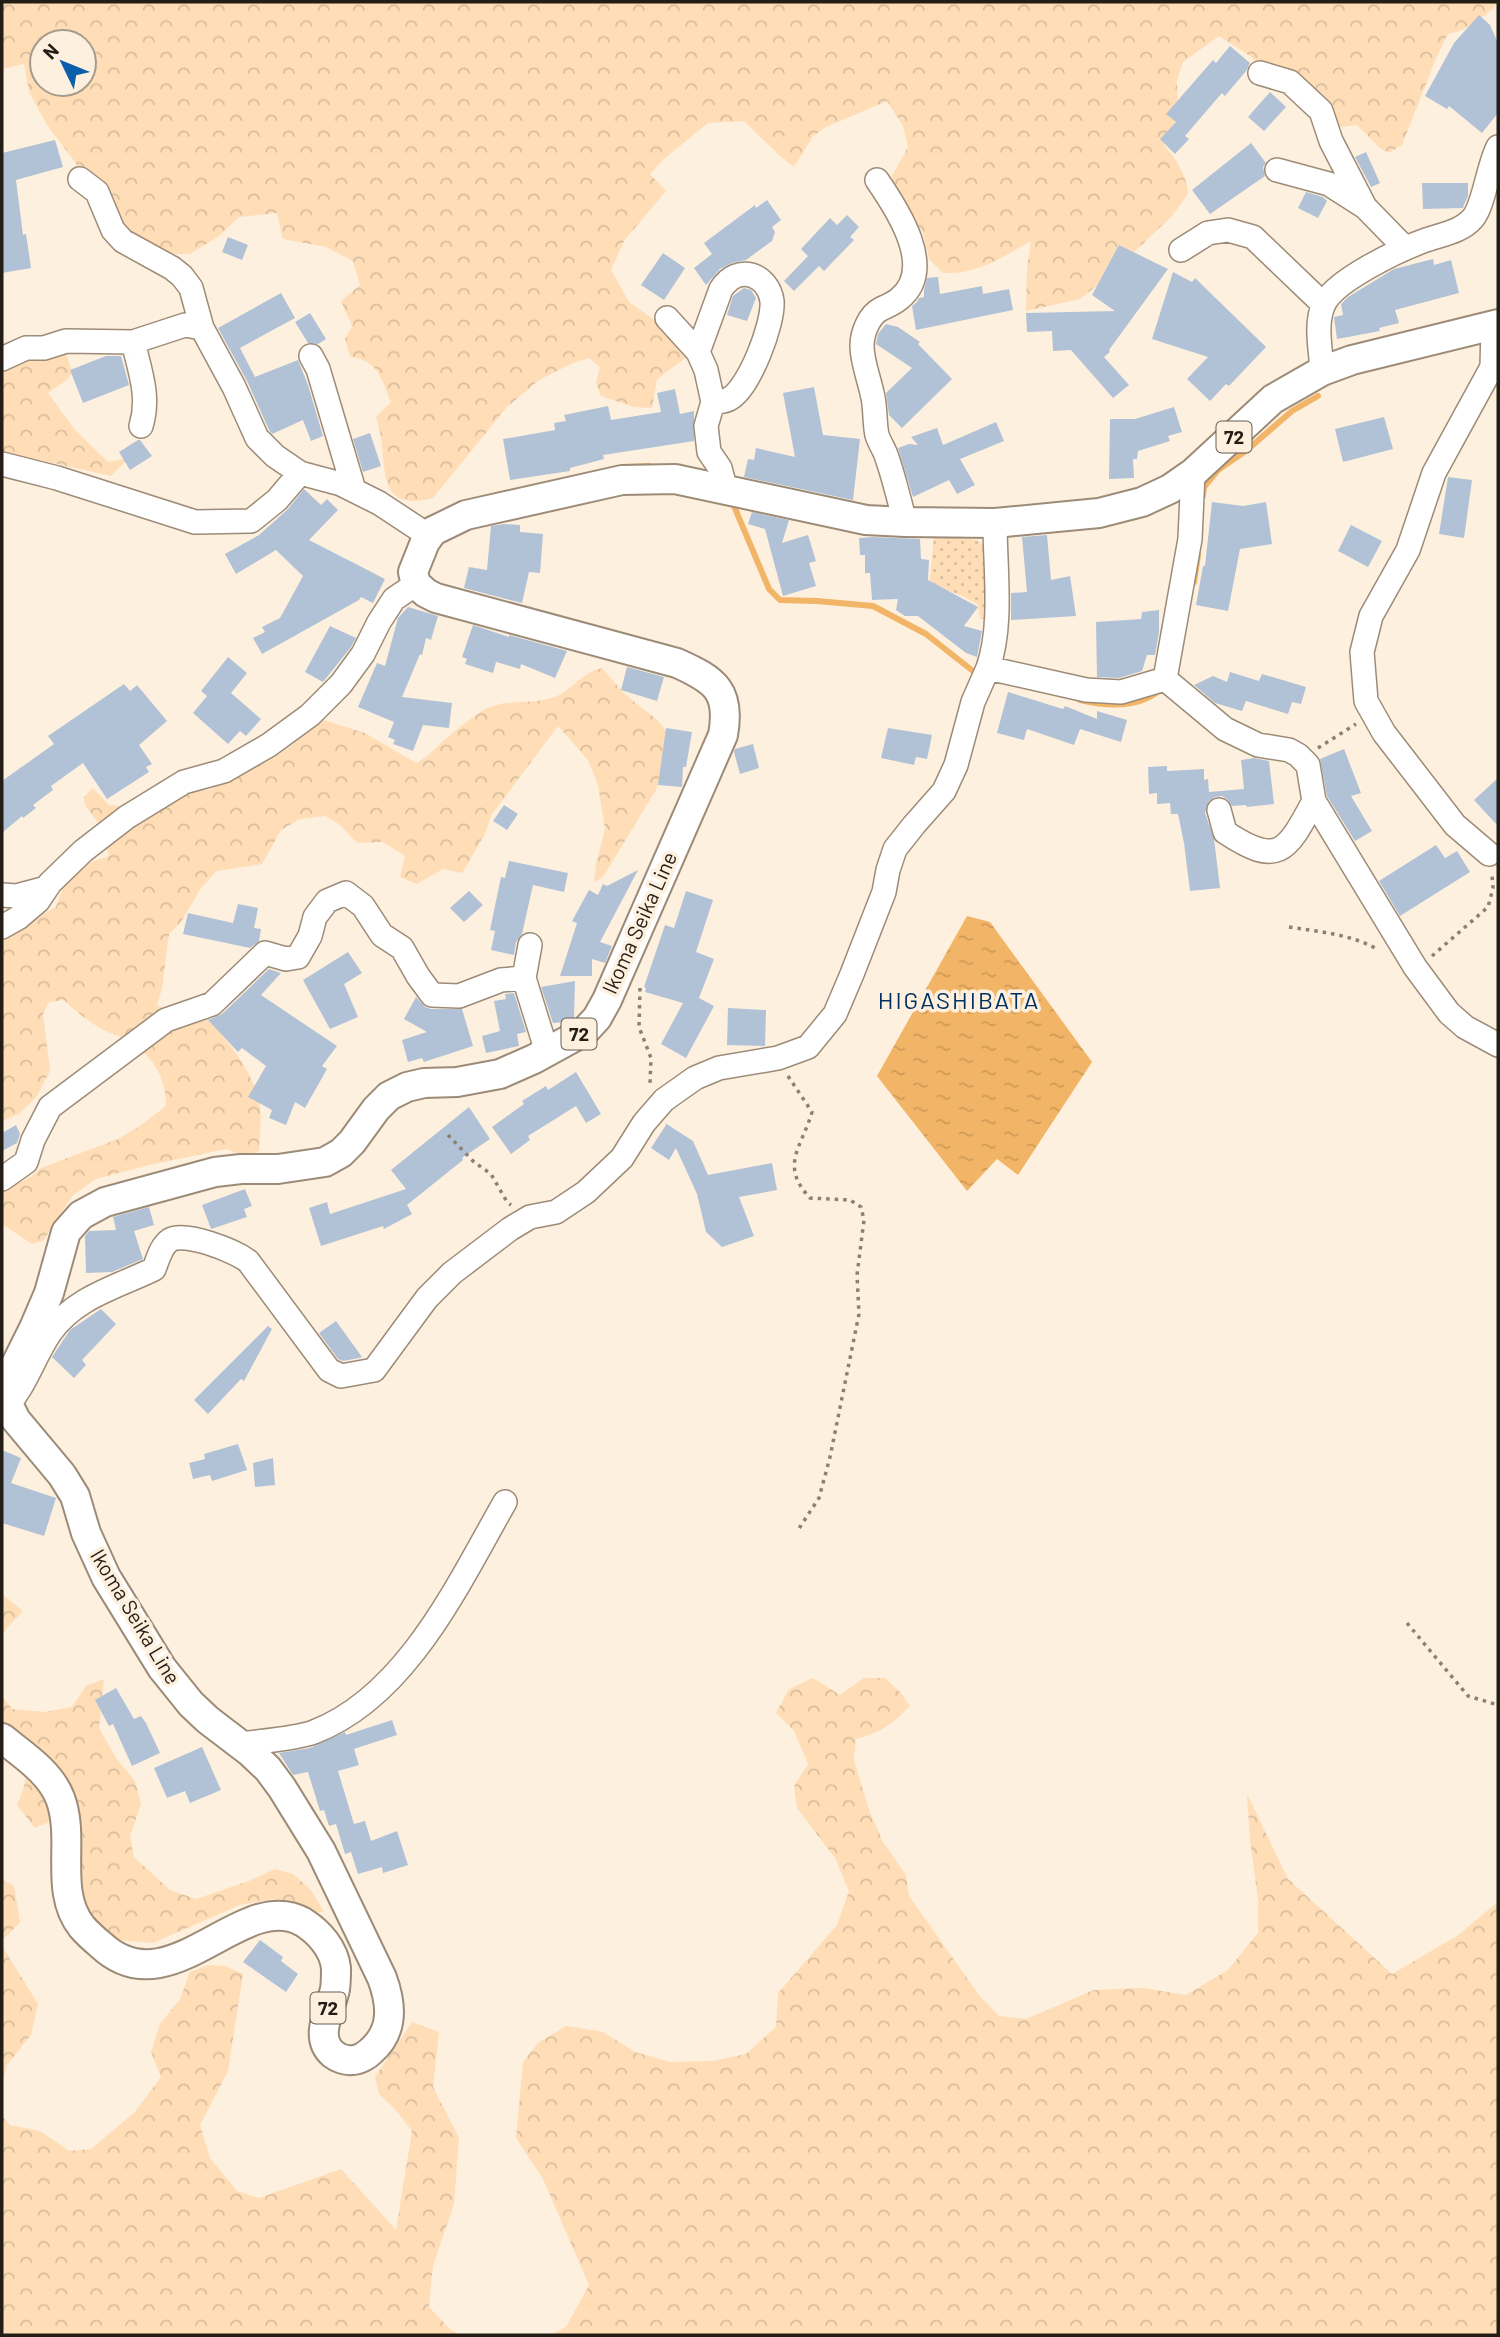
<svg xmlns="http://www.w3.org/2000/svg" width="1500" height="2337" font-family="Barlow,sans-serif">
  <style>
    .forest { fill: url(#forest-crowns); fill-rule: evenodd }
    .park { fill: url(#park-dots) }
    .water { fill: url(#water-ripples) }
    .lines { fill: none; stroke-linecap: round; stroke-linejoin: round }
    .stream { stroke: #f2b567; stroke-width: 6 }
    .building { fill: #b1c2d7 }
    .minor-casing { stroke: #9c8b77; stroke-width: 26 }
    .major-casing { stroke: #9c8b77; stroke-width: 32 }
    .path { stroke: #8a8174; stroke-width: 3.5; stroke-dasharray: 3.5 5; stroke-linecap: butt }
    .minor { stroke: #fff; stroke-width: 23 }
    .major { stroke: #fff; stroke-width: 28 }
    .labels { text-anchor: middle; stroke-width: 7; stroke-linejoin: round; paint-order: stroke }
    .shield { fill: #fef0de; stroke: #655c51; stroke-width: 2 }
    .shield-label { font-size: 19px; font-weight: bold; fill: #231d15 }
    .street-label { font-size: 21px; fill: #231d15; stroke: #fef0de }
    .quarter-label { font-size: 24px; letter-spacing: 2px; fill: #003061; stroke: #fef0de }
  </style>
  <defs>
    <pattern id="forest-crowns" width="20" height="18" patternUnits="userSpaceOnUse" patternTransform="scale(1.75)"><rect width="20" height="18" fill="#feddb7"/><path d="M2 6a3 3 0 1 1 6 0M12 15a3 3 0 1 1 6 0" fill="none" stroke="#d9bd9c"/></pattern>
    <pattern id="park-dots" width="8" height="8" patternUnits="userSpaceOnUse" patternTransform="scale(1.75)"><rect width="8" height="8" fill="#feddb7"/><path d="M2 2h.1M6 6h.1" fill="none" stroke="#d9bd9c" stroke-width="1.8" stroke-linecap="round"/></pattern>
    <pattern id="water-ripples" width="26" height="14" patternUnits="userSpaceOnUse" patternTransform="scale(1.75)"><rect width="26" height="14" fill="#f2b567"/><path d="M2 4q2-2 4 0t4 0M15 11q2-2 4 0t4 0" fill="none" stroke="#cf9b58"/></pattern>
  </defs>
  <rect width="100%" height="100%" fill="#fef0de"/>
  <path class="forest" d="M2,2H1498V3C1483,18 1470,30 1448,34L1437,56L1402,145L1389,153L1380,148L1357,125L1329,129L1250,56L1219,36L1183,62L1177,80L1178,115L1164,145C1177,161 1186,173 1188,194L1172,216L1109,276L1080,299L1026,311L1027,268L1031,241C1002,257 977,275 943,273L929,259L923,233L893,185L892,176L908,147L903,126L887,101L826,127L813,136L794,167L780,156L744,121L708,123L665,158L650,174L666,191L624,241L611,270L629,302L667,329L692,353L657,379L652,408L634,407L601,396L596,383L600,367L589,358L573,363L539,380L506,408L433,498C380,512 386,474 381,438C380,431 378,424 376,417L391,402C380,376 380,363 350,356L345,339L352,326L341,301L360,285L353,261L326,247L283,239L277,213L239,217L219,236L190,254H169L110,232L75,162L47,125L29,92L24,64L2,69ZM42,42H84V84H42Z
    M63,344L72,372L68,379L48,393L75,430L108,462L129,458L111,476L40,460L2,457V364Z
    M602,668C613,681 624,694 638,705C651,716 655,715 666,731L663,768L656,790L603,877L594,882L596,864L605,829L598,785L588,760L558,726L492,814L484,836L462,873L443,869L417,884L400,877L405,856L383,842L357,843L339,824L325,816L300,819L281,830L262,864L217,871L201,888L181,922L169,934L162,989L157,1005L177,1017L200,1010C224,1037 254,1069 260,1107C262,1120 259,1137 259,1151L246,1157L227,1149L149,1165L96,1179L73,1195L43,1241L32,1244L2,1224V1192L32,1176L41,1168L118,1139L140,1126L166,1106C166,1076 152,1054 125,1039C118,1035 111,1034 104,1030C89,1022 76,1012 64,1000L49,1002L43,1014L50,1071L37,1096L19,1114L2,1121V938L56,907L64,883L76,867L109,856L99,824L85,805L84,797L93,788L109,805L121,806L158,792L209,790L280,754L324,720L365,733L416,763C430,756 437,746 449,736C458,728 469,720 479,713C505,696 530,707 557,696C574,688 583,672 602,668Z
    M2,1594L23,1611L6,1629L2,1636Z
    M813,1678L840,1695L864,1678H885L901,1693L910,1706C892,1724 881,1733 856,1739L854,1760L869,1810L883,1842L906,1875L909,1896L979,1995L999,2016L1026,2019L1094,1990L1143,1988L1186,1995L1228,1970L1258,1933V1899L1250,1840L1247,1794L1288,1879L1392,1974L1457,1936L1498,1902V2335H551L566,2327L589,2285L543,2179L516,2138L523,2062L538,2043L566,2026L603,2032L635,2052L670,2062L713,2061L746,2054L776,2027L778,1993L837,1925L849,1891L835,1858L797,1808L794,1786L808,1764L794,1731L776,1713L789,1689Z
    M104,1679L99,1728L116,1758L135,1781L141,1804L130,1836L134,1857L170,1890L196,1899L249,1881L275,1869L293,1874L311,1890L324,1912H307L273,1899L240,1905L153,1943L118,1940L95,1930L65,1889L81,1851L74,1827L58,1818L35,1828L17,1805C32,1771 28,1763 2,1737V1696L12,1709L44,1712L72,1707L86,1686Z
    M2,1879L14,1886L20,1922L2,1941Z
    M2,1946L38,2004L31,2035L7,2065L2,2084Z
    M208,1965L225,1966L243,1974L228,2071L200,2125L210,2158L237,2191L259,2198L341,2169L396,2230L412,2131L395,2109L379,2094L375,2077L412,2022L439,2032L433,2087L459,2138L454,2204L433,2266L429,2307L451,2330L461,2335H5L2,2325V2116L10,2125L40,2131L69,2151L91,2149L135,2112L161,2077L151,2052L160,2024L180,1999L190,1972Z"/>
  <path class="park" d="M934,535L977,540L990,550L991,619H980L978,605C962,594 948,590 929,587Z"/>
  <path class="water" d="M967,916L990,922L1092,1062L1018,1175L997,1159L967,1191L877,1076Z"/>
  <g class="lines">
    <path class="stream" d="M625,467L649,466
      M1203,496L1204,487L1218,470L1247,450L1292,411L1318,396
      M734,506L769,589L780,600L817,601L873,606L926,634L978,675
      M1194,582L1198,555
      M1080,700C1106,706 1139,708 1160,690"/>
  </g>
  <path class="building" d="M1479,15L1490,25L1498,43V113L1482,133L1449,106L1447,109L1425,96L1454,43Z
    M1230,46L1250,63L1246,71L1225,96L1222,93L1185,136L1189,139L1175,154L1160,139L1176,122L1166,114L1213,60L1216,63Z
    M1270,92L1286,107L1264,131L1248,117Z
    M55,140L63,167L16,180L23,235L26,234L31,268L2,273V153Z
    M1251,143L1266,163L1263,167L1265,176L1210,214L1192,190Z
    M1366,152L1380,183L1371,187L1355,157Z
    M1422,183H1468V196L1464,205L1463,208L1423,209Z
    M1306,192L1323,197L1327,201L1318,218L1298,208Z
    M767,200L781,220L772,227L775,232L772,241L746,260L732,263L720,269L706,285L694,268L712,254L704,243L755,205L756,208Z
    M847,215L859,227L850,237L854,240L824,271L819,266L794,291L784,281L808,256L801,249L830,218L837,225Z
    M228,237L248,245L242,260L222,252Z
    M1119,245L1168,269L1109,350L1110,352L1104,357L1129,385L1113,398L1071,350L1053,351L1052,331L1027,332L1026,313L1115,311L1092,295Z
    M663,253L685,268L664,300L641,285Z
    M1433,259L1434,265L1451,260L1459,293L1395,310L1399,323L1379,328L1380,331L1337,339L1334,317L1343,315L1341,304L1348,297L1394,269Z
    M1173,272L1192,282L1195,278L1266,347L1229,386L1226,384L1210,401L1187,379L1208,357L1152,339Z
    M938,277L940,294L982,286L983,294L1009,289L1013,310L916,330L912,306L917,302L919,298L924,297V290L927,278Z
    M744,288L751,290L756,298L747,321L727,315L733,296Z
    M281,293L295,318L240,348L255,377L298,360L308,385L323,436L311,441L303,420L272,434L269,430L247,381L218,328Z
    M310,313L326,339L318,344L308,343L295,322Z
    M886,324L898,327L920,342L918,344L952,379L902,428L889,415L886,393L912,368L876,344L878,334Z
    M106,356H121L129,385L83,403L70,370Z
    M814,387L823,435L860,439L853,500L744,477L748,459L754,460L756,448L795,457L783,393Z
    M675,389L680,414L694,411V441L603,455L604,459L570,468V471L510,480L503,439L555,430L554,423L566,421L564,415L608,406L611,420L661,412L657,393Z
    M1174,407L1182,432L1168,436L1170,441L1138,451L1137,459H1133L1134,478L1109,479L1110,419H1135Z
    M1384,417L1393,449L1343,462L1335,429Z
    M996,422L1004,441L960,459L975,485L957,494L949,480L913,497L898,448L909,444L918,445L911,437L937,428L943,445Z
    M370,433L381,466L363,472L353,439Z
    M138,440H140L152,456L130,470L119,452Z
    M1448,477L1472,480L1464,538L1439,534Z
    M304,489L321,505L327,499L338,510L309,540L385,579L373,603L361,597L359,600L262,654L253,638L265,632L262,627L280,618L303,576L276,550L236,574L225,554L259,535L288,509Z
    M1212,502L1243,506L1266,502L1272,544L1240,549L1228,611L1196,605L1203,566H1205Z
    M752,512L789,520L782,543L808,535L816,561L809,563L816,586L783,596L765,529L748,524Z
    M504,524L520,525V532L543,534L540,573L529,572L522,603L464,588L469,567L487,570L491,526Z
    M1351,525L1382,541L1368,567L1338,551Z
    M1047,535L1051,580L1070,576L1076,616L1011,620V593L1027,592L1022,537Z
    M873,537L920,539L921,559L929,560L928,580L978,607L964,626L982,631L977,657L966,653L918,616H905L896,610L898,599L872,600L870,573H865V555H860L859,538Z
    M408,607L438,616L431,640L426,638L422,655L420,654L402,697L452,703L449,728L423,725L413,751L393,744L395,740L388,737L394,722L358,707L377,663L385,666L398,618Z
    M1159,610V632L1155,655H1147L1142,671L1119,678L1097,677L1096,622L1141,619L1142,612Z
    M473,625L509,637V635L567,651L555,678L521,664L520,669L496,662L493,673L465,664L467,659L462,657Z
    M330,626L356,638L351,647L323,682L305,672Z
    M228,657L247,673L231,693L261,719L246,736L240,731L228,744L193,713L207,696L201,691Z
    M627,667L664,677L657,701L621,690Z
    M1230,672L1259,681L1262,674L1306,687L1301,704L1292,702L1288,714L1246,701L1242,711L1215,703L1194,685L1213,676L1227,682Z
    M124,684L130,691L137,685L167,721L139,745L152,764L146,767L149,772L107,799L83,763L51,786L53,790L33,805L36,808L23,818L22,816L2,833V781L54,744L48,736Z
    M1008,692L1063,709L1065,706L1097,719V711L1127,720L1121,742L1080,729L1074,745L1027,729L1024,740L997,733Z
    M666,728L692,732L686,767H683L682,787L658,785Z
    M888,728L932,735L927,759L916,757L914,765L881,758Z
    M753,744L759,768L740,774L734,752L735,749Z
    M1344,749L1361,793L1351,796L1372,831L1355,841L1327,796L1320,759Z
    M1254,758L1269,761L1274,804L1247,807L1246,805L1232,806L1228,800L1222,796L1215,797L1209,801L1205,813L1214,839L1220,888L1190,891L1184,843L1178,814H1171L1170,803L1157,804V793L1149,794L1148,767L1167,766V771L1204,769V780L1208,779L1209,792L1244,789L1241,760Z
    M1498,778V826L1474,800Z
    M504,805L518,814L507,830L493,821Z
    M1436,845L1445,858L1457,851L1470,872L1400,916L1379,881Z
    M509,861L568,873L564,892L533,885L522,934L516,942L514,955L491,950L495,931L490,930L501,877L505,878Z
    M638,870L600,942L612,946L605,963L592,959V976H560L577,923L572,921L589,890L598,895L603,884L607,886Z
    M469,891L483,905L464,922L450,908Z
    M686,891L713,900L696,952L714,959L699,998L714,1006L686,1058L661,1044L683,1003L645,992L646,988L644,987L665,925L674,928Z
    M238,904L258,908L254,928L261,929L259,941L250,948L183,934L188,913L233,923Z
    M348,952L362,973L344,984L358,1017L330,1029L303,980Z
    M269,969L281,973L261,995L337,1046L322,1066L327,1069L305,1108L295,1102L286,1125L269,1118L272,1110L248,1097L266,1066L242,1048L238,1052L208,1020L222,1014Z
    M575,981L574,1018L566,1022L553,1023L541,987Z
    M514,993L526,1032L517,1034L519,1046L486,1053L482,1036L500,1031L494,1001L506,999L505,994Z
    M416,997L425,1007L431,1009H462L473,1046L424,1062L422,1058L408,1062L402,1040L427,1032L404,1019Z
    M728,1008L766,1010L765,1046L727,1045Z
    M576,1072L601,1114L586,1123L576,1106L528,1136L530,1140L511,1154L492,1127L524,1104L522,1101L546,1086L548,1090Z
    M469,1107L490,1139L462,1158L463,1160L407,1205L412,1214L384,1229L383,1226L321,1246L309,1208L327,1202L330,1214L406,1189L391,1170Z
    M665,1123L693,1141L708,1175L772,1163L777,1190L739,1197L754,1236L722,1247L706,1232L697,1194L676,1148L669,1160L651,1148L666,1125Z
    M16,1125L20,1134L17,1143L2,1151V1133Z
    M245,1189L252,1206L244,1209L247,1217L211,1229L202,1205Z
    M149,1207L154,1225L134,1231L143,1259L112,1272L86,1273L85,1236L89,1231L116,1230L113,1217Z
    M101,1309L116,1324L82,1360L86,1365L74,1378L52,1357L70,1330Z
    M336,1321L362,1357L359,1358L343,1361L338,1359L319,1333Z
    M268,1326L272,1329L244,1381L241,1379L208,1414L194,1400Z
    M238,1444L247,1470L212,1481L210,1475L193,1479L189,1463L205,1459L204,1454Z
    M2,1450L21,1458L11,1483L56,1498L44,1536L2,1523Z
    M273,1458L275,1485L255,1487L253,1463Z
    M116,1688L134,1719L141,1716L146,1723L160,1753L132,1766L113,1724L109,1726L95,1700Z
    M392,1720L397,1735L354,1749L359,1765L338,1771L354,1824L365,1821L371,1841L397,1831L408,1865L383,1873L382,1867L358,1874L351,1852L345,1854L336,1824L329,1826L324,1810L320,1811L308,1772L293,1775L279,1753L310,1748L345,1732L346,1735Z
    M202,1747L221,1790L190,1803L185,1791L167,1798L154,1768Z
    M260,1940L283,1957L281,1961L298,1974L286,1992L243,1962Z"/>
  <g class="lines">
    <defs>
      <path id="minor" d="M1260,73L1290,82L1321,111L1331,141L1365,207
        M1277,170L1329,184L1365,207L1405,248
        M80,179L97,192L113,230L123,241L172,268L182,276L191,288L202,328
        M877,180C897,209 937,269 899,299C893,304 887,306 881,309C869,315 862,333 862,346C862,361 869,379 872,393C876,407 874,422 877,435C879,442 884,449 886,455C894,477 899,500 905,522
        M1181,250L1208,233L1228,230L1253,237L1323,304
        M667,318L698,352L706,370L713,402L706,426L709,452L720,468L726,491
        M133,342C140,371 150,397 141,426
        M698,352L721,289C738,263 768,274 772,301C774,323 749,389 729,399C725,401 718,402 713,402
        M311,356L318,369L354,490
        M2,359L26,348H44L66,341L133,342L185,325L202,328L234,387L257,438L275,456L300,473L341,484L379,503L429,536
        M1322,371C1321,351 1315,325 1323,306C1332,281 1401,249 1426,240C1443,234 1461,232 1473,218C1484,205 1488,166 1498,147
        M2,464L57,478L195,522L251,521L277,500L300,473
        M988,668C1003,625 995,569 995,523
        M1165,679L1225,729L1258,745L1289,750L1298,755L1308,765L1314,801L1415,967L1449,1013L1465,1027L1498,1045
        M1165,679L1190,539L1193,473
        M1219,810L1225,832C1279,868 1287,851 1314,801
        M1489,854L1455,825L1384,733L1366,701L1362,652L1371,616L1408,550L1434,473L1492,367L1493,325
        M2,895L16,896L46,888
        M2,927L18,918L38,901L50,883L83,851L127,817L184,782L224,771L269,745L310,715L341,684L363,654L379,622L394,599L416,584
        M530,945L524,978L547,1052
        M2,1179L26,1162L33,1140L50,1107L166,1020L212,1004L265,953L286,959L298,957L310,936L315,917L327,901L346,893L363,906L382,935L402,948L418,976L432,995L459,996L501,980L524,978
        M2,1411C25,1389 33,1358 50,1333C75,1297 117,1287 154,1269C158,1259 161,1246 170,1240C185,1231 235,1251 248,1261L329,1370L341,1376L374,1370L427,1298L452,1273L510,1229L530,1217L556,1212L586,1192L622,1158L644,1123L664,1100L695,1078L719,1068L778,1058L808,1047L835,1014L852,974L884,892L888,870L895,849L914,825L944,791L956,765L973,702L988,668L1086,690L1121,692L1165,679
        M240,1744C261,1741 295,1739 314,1732C407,1696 458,1584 505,1502"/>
      <path id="major" d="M2,1738C23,1755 50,1772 60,1798C76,1839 53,1891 82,1927C88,1934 95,1940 101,1945C170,2010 242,1887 303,1922C319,1932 334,1949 336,1968C336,1974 336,1983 335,1989C331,2009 313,2037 333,2054C338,2058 346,2061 353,2060C359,2060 367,2055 371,2051C394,2031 392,2005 382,1978L321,1851L282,1788L268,1769L250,1752L208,1720L191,1704L162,1668L106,1577L86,1533L75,1496L62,1475L16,1420L8,1404L6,1393L7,1382L34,1328L49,1293L66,1232L81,1215L105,1202L215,1172L241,1169H278L325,1162L341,1153L352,1142L376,1109L389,1096L407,1087L424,1083L457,1082L500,1074L534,1059L585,1031L597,1018L607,1000L723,735C731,691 715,680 677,663L436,598L426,593L416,584L413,572L425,542L433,531L466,515L622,480L675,479L866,520L905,522L995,523L1099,513L1142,502L1170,489L1193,473L1273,399L1322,371L1352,360L1498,324"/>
    </defs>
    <use href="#minor" class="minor-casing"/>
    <use href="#major" class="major-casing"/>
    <path class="path" d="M1318,748L1356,724
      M1289,927C1320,932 1350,934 1377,949
      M1432,956L1488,907L1493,888L1492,875
      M640,988L639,1027L651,1058L650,1083
      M788,1076L812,1112C802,1147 779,1165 810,1198L850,1200L861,1207L864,1220L857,1275L859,1314L830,1457L819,1498L798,1530
      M448,1135L474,1162L491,1174L507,1202L511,1205
      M1407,1623L1468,1696L1498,1705"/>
    <use href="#minor" class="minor"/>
    <use href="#major" class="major"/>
  </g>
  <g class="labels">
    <g class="shield">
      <rect x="1216.5" y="421.5" width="35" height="31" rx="5"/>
      <rect x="561.5" y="1018.5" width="35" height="31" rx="5"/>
      <rect x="310.5" y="1992.5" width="35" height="31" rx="5"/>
    </g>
    <g class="shield-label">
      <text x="1234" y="444">72</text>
      <text x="579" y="1041">72</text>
      <text x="328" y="2015">72</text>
    </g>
    <g class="street-label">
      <text transform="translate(640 923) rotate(-66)" y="7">Ikoma Seika Line</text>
      <text transform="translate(135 1617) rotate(59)" y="7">Ikoma Seika Line</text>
    </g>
    <g class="quarter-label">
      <text x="959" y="1009">HIGASHIBATA</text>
    </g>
  </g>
  <rect width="1500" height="2337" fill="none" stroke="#231d15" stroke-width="7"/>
  <g transform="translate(63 63) rotate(313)"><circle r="33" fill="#fef0de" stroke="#a69c8e" stroke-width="2"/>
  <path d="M0-5L12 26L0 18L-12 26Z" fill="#0b5fad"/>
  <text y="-10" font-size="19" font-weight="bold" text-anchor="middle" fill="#231d15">N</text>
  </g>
</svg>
